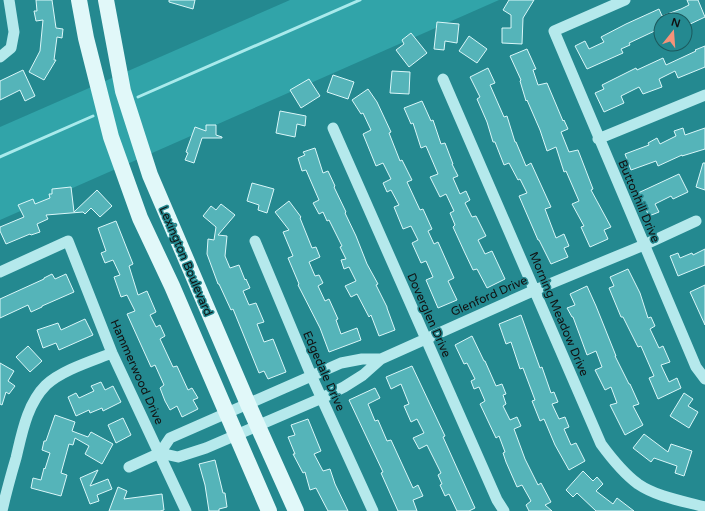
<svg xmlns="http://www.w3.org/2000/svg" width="705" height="511" font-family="'Varela Round',sans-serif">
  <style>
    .green { fill: #31a4a9 }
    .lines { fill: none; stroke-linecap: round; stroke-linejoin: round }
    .stream { stroke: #a9eaec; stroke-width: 3 }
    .building { fill: #55b4b9; stroke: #daf7f9 }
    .street { stroke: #b5e9ec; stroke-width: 11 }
    .secondary { stroke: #e1f8f9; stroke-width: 16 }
    .labels { text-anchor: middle; stroke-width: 3; stroke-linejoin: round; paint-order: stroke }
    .street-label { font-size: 12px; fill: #111; stroke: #248990 }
  </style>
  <rect width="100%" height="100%" fill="#248990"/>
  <path class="green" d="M290,0H499L0,220V127Z"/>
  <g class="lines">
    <path class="stream" d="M138,97L360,0
      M0,157L93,116"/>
  </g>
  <path class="building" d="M36,0H52L56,28L63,29L62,38L57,37L54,60H56L44,80L29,72L40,51L43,20L36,21L34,11H37Z
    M169,0H195L193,9L169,2Z
    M509,0H534L523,18L522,44L502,43V28H511V15L503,10Z
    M687,0H698L705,17L686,26L685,20H661V28L629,43L630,45L621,49L623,53L587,69L575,46L585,41L589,49L604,42L601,37L626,24L659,9L662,16L681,9L689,5Z
    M437,22L459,24L457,43L445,41L444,50L434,49Z
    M411,33L427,53L409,67L396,50L404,44L402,40Z
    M469,36L487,49L477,63L459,51Z
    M705,46V67L678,78L675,71L659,79L662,87L643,94L639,87L621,96L624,103L604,112L595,93L604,89L602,85L636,68L637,70L663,58L666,65L696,51L695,50Z
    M527,49L536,69L533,70L538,85L547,83L563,121L564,120L568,129L561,132L569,152L578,150L593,189L591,190L611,227L604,230L608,239L590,247L581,227L584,226L572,204L579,201L566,171L564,172L556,147L547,151L540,130L527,100L526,101L520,81L521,80L510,56Z
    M488,68L495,83L490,85L504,117L507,116L515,142H516L526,166L531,163L551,207L545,209L556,238L564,234L569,246L564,248L568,257L551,264L539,240H538L519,196L527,193L520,179L518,180L509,163L504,165L495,142H493L487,122L477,99L480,97L470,77Z
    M23,70L35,96L25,101L20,90L0,100V81Z
    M392,71L410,72L409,94L390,93Z
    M333,75L354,82L348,99L327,92Z
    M309,79L320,96L301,108L290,90Z
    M368,89L377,102L391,132L389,133L400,161L402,160L412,180L407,182L420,210L423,209L432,229L428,231L434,244L438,242L454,278L448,281L457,300L438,308L426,280L433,277L426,261L421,263L412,243L418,240L411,226L403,229L394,207L399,205L391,190L387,192L383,183L391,179L383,163L376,166L363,134L371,130L363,113L361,114L352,100Z
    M422,101L431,121L433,120L441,144L445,143L453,164H452L458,176L453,178L460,194L466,191L470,200L465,203L472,217L476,216L486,236L478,240L485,254L492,251L505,279L487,288L477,269L473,270L464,251L453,227L455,225L450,213L454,211L446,194L440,197L430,177L438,174L426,146L421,148L413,123L411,124L404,108Z
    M280,111L306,116L305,126L297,124L295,137L276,133Z
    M206,125H216V135L222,137V138H202L194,163L185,160L188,153L186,152L195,127L206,131Z
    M683,128L685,135L705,128V149L682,156V155L658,166L656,161L631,170L625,154L649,145L648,143L657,138L660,144L676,136L674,131Z
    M315,148L323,173L328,171L335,186L334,187L346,212L345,213L356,236L367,264L378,284L376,285L387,307V308L395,330L379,336L371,315L369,317L357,294L351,297L345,286L356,281L349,267L344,269L341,260L346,259L340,247L342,246L329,220L327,221L323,212L319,214L313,203L319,200L306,170L302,171L298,158L305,155L303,152Z
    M703,163H705V190L696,187Z
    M679,174L688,192L673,199L671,196L655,204L659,212L649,216L638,193Z
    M252,183L274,189L267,213L258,210L259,205L247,201Z
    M71,187L74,212L97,190L112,206L100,217L91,208L85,214L83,212L46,215L48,219L37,224L40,232L31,235L30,234L6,244L0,231V227L24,217L18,205L33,199L35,204L50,198L49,194H52V189Z
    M289,201L301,217L300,218L312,248L316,247L320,257L309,262L315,276L319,275L323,283L318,286L325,301L329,299L338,319L336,320L341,334L357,328L361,340L329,352L320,328L298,285L299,284L288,258L293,256L283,232L289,230L275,212Z
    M221,204L235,215L218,235L227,236L225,256L230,268L239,265L245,280L246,279L250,288L243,291L249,305L256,303L264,322L257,324L264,342L273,339L286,372L268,379L264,371L259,373L233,309L231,310L219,284H218L207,254L208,239L214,240L216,227L203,216L211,206L216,210Z
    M116,221L133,264L129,266L138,295L147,291L156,312L150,315L156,327L160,325L165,336L160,339L173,367L177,366L188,390L192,388L198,398L193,400L198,409L182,417L177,406L170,410L165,401L160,388L164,385L155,365L151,367L127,314L135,311L127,295L121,297L114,277L120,275L113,260L105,263L101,253L106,251L98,228Z
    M705,249V265L678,276L670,256L678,253L680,258L692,253L693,255Z
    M628,269L640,293L648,318L651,317L655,326L650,329L659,348L663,346L670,362L661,365L669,382L677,378L681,388L658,399L649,378L654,376L641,346L638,347L623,317H621L609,288L614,286L610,277Z
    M52,274L55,279L66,274L74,292L42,306V307L31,312L28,305L0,318V299L44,279V278Z
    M705,285V325L690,292Z
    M587,286L596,306L616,356H615L629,384H630L639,404L633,406L643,425L625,435L610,405L617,403L611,387L605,390L595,370L602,367L596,351L587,355L573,317H572L567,308L575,305L570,294Z
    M521,315L540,368L542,367L551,393L554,392L558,402L552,404L559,419L565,417L569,427L564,429L571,445L576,443L585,461L569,470L555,445L544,419L540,421L532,401L535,400L523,368L520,369L511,342L506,344L499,324Z
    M85,319L93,335L59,350L56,343L43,348L37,330L58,323L61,330Z
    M472,336L484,361H485L496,386L502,384L506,394L503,395L506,404L503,406L510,420L517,417L521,426L514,429L525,459L538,485L541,483L551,502L545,505L552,511H529L526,505L531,501L522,485L517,487L506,462L503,453L505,452L499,436L496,438L480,404L485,401L479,387L474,389L471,381L475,379L467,363L464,364L455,345Z
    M28,346L42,361L30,372L16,357Z
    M0,363L14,371L8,381L15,386L9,394L6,392L2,405L0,404Z
    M412,366L445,436L443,437L475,508L469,511H457L449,494L445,496L440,485L442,484L438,475L441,473L427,445L419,449L413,438L424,433L417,419L411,422L404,406L409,404L401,384L391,389L386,377Z
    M101,382L105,390L113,386L121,402L103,411L102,408L90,413L89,410L76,416L68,397L76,393L79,398L94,391L91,386Z
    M375,388L380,398L368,404L375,421L378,420L387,441L391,440L413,488L418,485L423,496L413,500L417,511H398L381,473L383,472L349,400Z
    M684,393L693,399L688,406L698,412L689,428L670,416Z
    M55,415L75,422L72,431L88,437L91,432L113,444L102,464L85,454L89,446L75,438L73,445L69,444L61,473L67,475L61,496L31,488L33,478L41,480L44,468L45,469L50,453L42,450L44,441H46Z
    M123,418L131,435L116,443L108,425Z
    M308,419L321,451L314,454L323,471L330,469L335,484L348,511H328L316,488L310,490L305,472L303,473L293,454H295L288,437L295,435L291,425Z
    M644,434L668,452L671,444L692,451L684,476L675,473L677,466L654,458L651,462L633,448Z
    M215,460L223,493H225L227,507L219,509V511H209L205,485L199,464Z
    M98,470L90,486L108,479L112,489L97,495L99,501L90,504L80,478Z
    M583,471L593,481L597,477L603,484L596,491L613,504L617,498L634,511H596L577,493L573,497L566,490Z
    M118,487L127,491L124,499L162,494L164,510L160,511H109Z"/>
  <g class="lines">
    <path class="street" d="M625,0L554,31L696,367L705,379
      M0,57L11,48L14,32L9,0
      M443,79L601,444C612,459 623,473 638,484C657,497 683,501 705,507
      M333,128L497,500L504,511
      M598,139L705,95
      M255,241L311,375L373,511
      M0,272L68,241L112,353L186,511
      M160,453L178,457L206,448L322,398L344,387L363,375L381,359L535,290L644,245L696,221
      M129,467L160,453L170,438L341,363L362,359H381
      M2,511C6,493 11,475 16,458C22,433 27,404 46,385C62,370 92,361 112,353"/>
    <path class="secondary" d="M79,0L86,38L111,137L140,218L172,286L269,511
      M106,0L123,91L150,175L248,404L296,511"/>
  </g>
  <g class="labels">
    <g class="street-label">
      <text transform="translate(639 201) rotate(67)" y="4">Buttonhill Drive</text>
      <text transform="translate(186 261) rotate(67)" y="4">Lexington Boulevard</text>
      <text transform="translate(489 296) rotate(-24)" y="4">Glenford Drive</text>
      <text transform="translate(559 314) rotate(67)" y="4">Morning Meadow Drive</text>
      <text transform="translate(429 315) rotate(66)" y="4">Doverglen Drive</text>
      <text transform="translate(324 371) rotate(66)" y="4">Edgedale Drive</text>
      <text transform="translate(137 372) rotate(66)" y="4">Hammerwood Drive</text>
    </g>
  </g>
  <g transform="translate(673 32) rotate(17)"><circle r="19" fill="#248990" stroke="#1c595d"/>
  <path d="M0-3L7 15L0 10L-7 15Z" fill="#f69379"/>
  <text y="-6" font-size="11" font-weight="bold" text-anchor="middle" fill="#111111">N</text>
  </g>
</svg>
